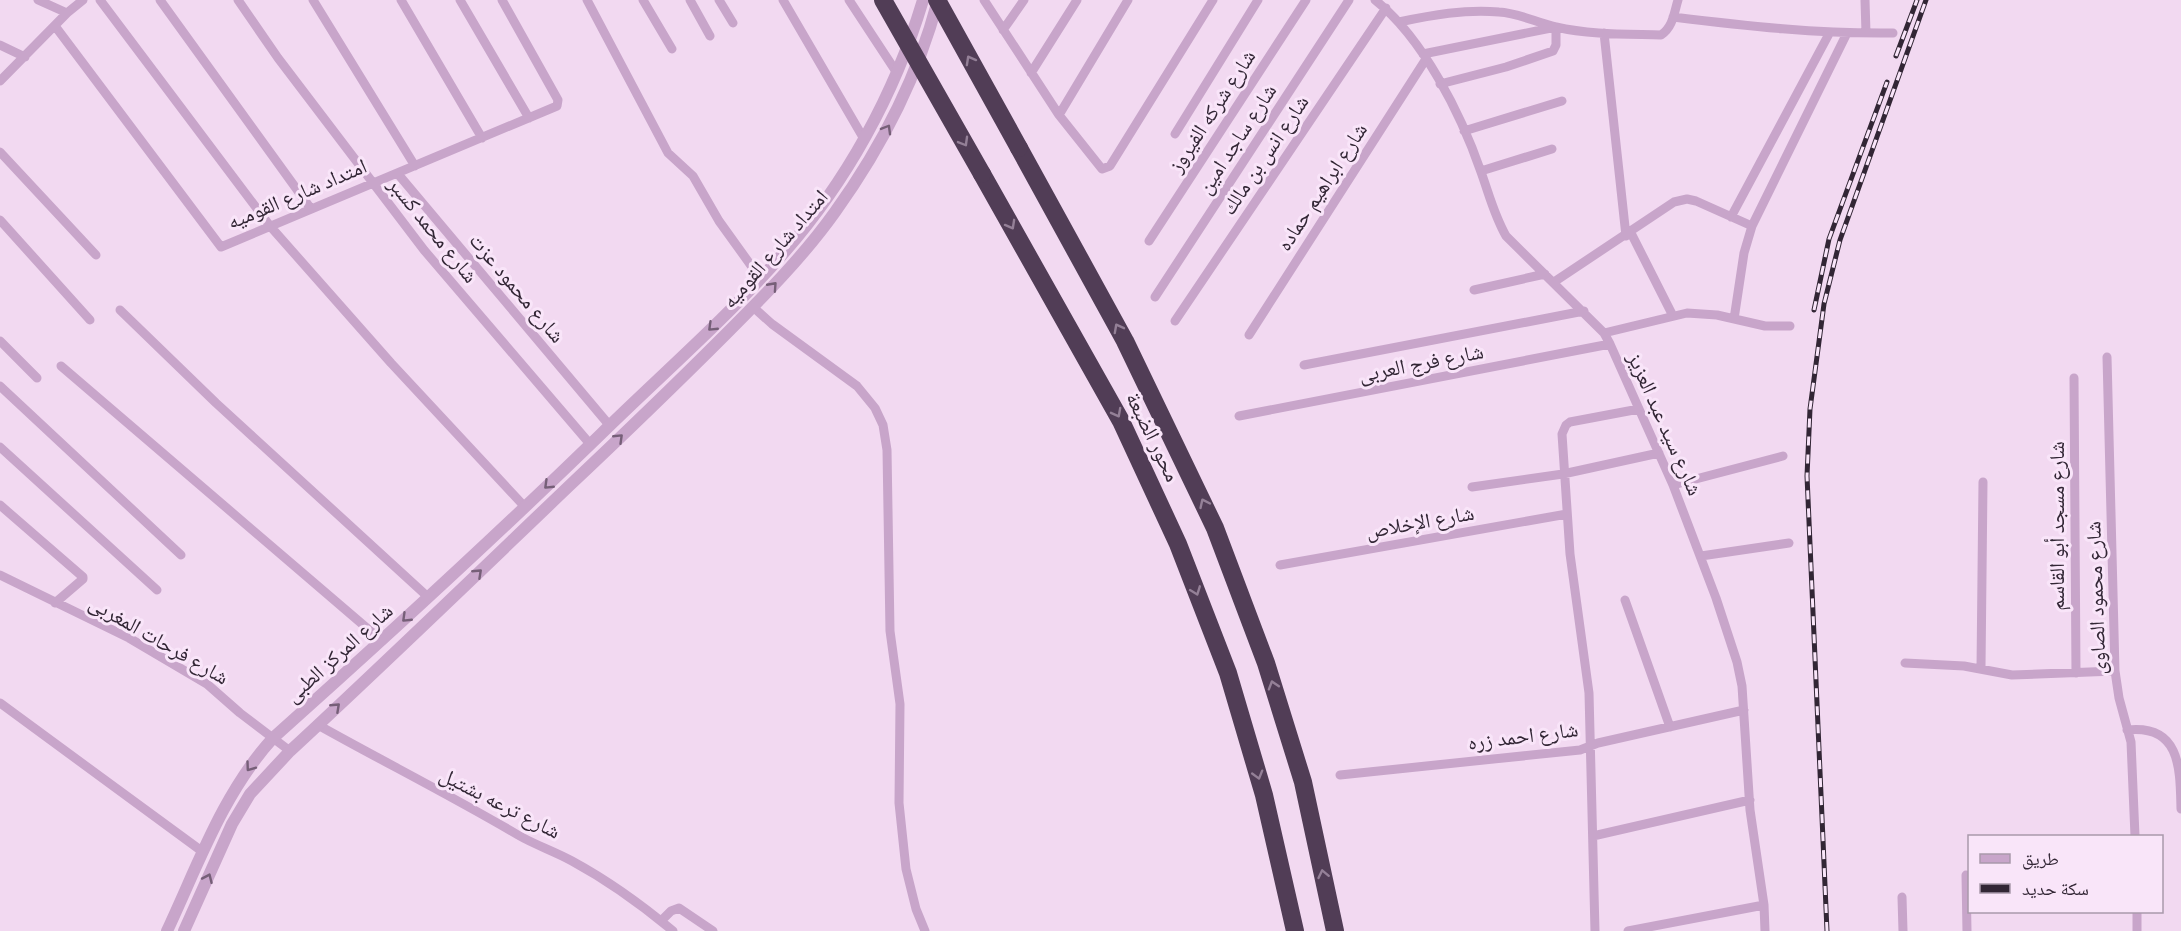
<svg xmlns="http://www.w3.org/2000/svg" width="2181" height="931" font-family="Signika,'Noto Naskh Arabic',sans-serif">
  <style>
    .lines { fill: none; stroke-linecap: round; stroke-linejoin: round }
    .minor { stroke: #c8a5ca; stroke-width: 9 }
    .tertiary { stroke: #c8a5ca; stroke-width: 12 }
    .motorway { stroke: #513d56; stroke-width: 18 }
    .rail-casing { stroke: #322635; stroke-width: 5 }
    .rail { stroke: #f9e5f9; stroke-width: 3; stroke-dasharray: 9; stroke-linecap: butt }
    .motorway-bridge { stroke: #513d56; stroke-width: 18 }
    .oneway { stroke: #948097 }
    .oneway2 { stroke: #765f78 }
    .labels { text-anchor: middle; stroke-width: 6; stroke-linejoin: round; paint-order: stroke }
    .street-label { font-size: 21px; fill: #322635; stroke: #f9e5f9 }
  </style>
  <rect width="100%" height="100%" fill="#f2d9f1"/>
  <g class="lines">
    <path class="minor" d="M38,0L67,13
      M100,0L270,226L391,363L525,507
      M160,0L311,209
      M238,0L278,58L424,250L590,444
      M313,0L415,166
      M401,0L482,138
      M460,0L529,118
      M587,0L668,153L693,176L719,221L760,278
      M643,0L672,49
      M690,0L710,36
      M719,0L733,23
      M783,0L864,139
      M849,0L897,73
      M984,0L1059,115L1102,169L1110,166L1213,0
      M1375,0C1423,38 1461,114 1481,172C1489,194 1494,215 1506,236L1604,333L1610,344L1673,485L1716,598L1737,662L1742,686L1750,810L1764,905L1765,931
      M1865,0L1866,33
      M1673,17C1746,26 1819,34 1893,33
      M1399,22C1432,15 1465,9 1499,12C1519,13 1537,23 1556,27C1590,35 1627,34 1661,35C1673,27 1674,13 1678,0
      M55,26L221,247L557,106L558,100L502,0
      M1003,30L1024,0
      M1604,33L1626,236
      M0,45L25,57
      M1423,54L1556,27V45L1553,51L1506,67L1440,84
      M1031,73L1077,0
      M0,81L67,13L83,0
      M1059,115L1128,0
      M1464,131L1562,101
      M1175,134L1258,0
      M0,152L96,255
      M1481,171L1552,149
      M398,174L610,426
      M1731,217L1830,32
      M0,220L90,320
      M1631,233L1673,316
      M1149,241L1306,0
      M1554,282L1674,202L1687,199L1696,201L1752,226
      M1474,290L1545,274
      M1155,297L1349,0
      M753,307L772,324L857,386L875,408L883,425L887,450L890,631L900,704L899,803L906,869L916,909L925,931
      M120,310L216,403L428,597
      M1734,319L1744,253L1752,226L1847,33
      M1175,321L1386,8
      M1604,333L1687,313L1717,315L1765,326H1790
      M1249,335L1426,59
      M0,341L37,378
      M2107,357L2115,671L2119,698L2131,742L2135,836
      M1304,365L1584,311
      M61,366L382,641
      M2074,378L2076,673
      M0,386L181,555
      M1239,416L1610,344
      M0,447L157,590
      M1673,485L1783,456
      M1472,487L1563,474L1659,453
      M0,505L83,577V579L55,603
      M1701,556L1789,543
      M1280,565L1567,514
      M0,575L129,638L207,684L240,713L290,751
      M1625,600L1670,727
      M1905,663L1964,666L2012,675L2115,671
      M1981,668L1983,482
      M0,703L203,852
      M318,725C384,762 452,796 518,835C535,845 554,851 572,861C607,880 642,905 673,931
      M2127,730C2181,724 2180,769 2181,809
      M1340,775L1580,750L1598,743L1744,710
      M1593,836L1750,800
      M1966,875L1967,931
      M1902,897L1903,931
      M2137,912V931
      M661,921L671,911L679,908L713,931
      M1595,931L1589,693L1570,554L1562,434L1566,425L1570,422L1639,409
      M1628,931L1764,905"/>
    <path class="tertiary" d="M167,931C198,865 223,793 273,738C384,639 493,539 600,435C660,376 725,320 781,256C846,183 895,94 923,0
      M184,931L232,824L250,794L290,751C384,664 476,575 568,487C621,437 673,387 724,336C763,297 803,257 835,212C881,148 918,76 938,0"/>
    <path class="motorway" d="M1019,148L1125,341L1215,528L1266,663L1303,782L1335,931
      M982,174L1121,421L1178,544L1228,673L1264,795L1295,931"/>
    <defs>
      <path id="rail" d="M1896,56L1917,0
        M1814,310L1829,239L1887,82
        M1827,931L1807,476L1810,409L1824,304L1840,240L1926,0"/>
    </defs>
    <use href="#rail" class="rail-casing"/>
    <use href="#rail" class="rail"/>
    <path class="motorway-bridge" d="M883,0L982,174
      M937,0L1019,148"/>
  </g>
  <defs><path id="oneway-chevron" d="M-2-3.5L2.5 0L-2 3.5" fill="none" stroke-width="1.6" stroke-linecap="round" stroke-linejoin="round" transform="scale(1.5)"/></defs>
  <g class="oneway">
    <use href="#oneway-chevron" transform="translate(970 60) rotate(-119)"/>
    <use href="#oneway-chevron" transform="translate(964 142) rotate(60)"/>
    <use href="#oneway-chevron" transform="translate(1011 225) rotate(61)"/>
    <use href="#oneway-chevron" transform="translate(1118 328) rotate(-118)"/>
    <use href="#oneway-chevron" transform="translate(1117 413) rotate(62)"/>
    <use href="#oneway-chevron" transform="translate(1204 503) rotate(-115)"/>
    <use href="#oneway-chevron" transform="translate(1196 591) rotate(69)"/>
    <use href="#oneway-chevron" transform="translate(1273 685) rotate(-107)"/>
    <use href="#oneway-chevron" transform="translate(1258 775) rotate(74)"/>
    <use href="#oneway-chevron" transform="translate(1323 874) rotate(-102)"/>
  </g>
  <g class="oneway2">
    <use href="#oneway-chevron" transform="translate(887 129) rotate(-60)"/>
    <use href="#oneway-chevron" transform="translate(773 286) rotate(-48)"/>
    <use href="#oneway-chevron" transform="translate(712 327) rotate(136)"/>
    <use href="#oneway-chevron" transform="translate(619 438) rotate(-44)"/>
    <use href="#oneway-chevron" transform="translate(548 485) rotate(136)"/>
    <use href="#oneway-chevron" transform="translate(478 573) rotate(-43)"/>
    <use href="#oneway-chevron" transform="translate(406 618) rotate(136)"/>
    <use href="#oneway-chevron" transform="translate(336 707) rotate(-43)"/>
    <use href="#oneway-chevron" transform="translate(250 767) rotate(126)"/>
    <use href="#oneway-chevron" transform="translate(208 878) rotate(-66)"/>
  </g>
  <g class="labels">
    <g class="street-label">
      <text transform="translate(1212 111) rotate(-57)" y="7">شارع شركه الفيروز</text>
      <text transform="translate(1237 139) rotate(-57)" y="7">شارع ساجد امين</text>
      <text transform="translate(1265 155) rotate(-56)" y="7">شارع انس بن مالك</text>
      <text transform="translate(1322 187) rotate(-57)" y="7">شارع ابراهيم حماده</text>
      <text transform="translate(297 194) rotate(-23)" y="7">امتداد شارع القوميه</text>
      <text transform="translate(433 230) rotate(51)" y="7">شارع محمد كسبر</text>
      <text transform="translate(775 249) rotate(-49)" y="7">امتداد شارع القوميه</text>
      <text transform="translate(517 288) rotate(50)" y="7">شارع محمود عزت</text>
      <text transform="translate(1421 363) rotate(-11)" y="7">شارع فرج العربى</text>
      <text transform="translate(1665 424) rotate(66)" y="7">شارع سيد عبد العزيز</text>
      <text transform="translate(1153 437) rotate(64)" y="7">محور الضبعة</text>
      <text transform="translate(1420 522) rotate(-10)" y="7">شارع الإخلاص</text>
      <text transform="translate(2057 526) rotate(-90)" y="7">شارع مسجد أبو القاسم</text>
      <text transform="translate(2096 598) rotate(-92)" y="7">شارع محمود الصاوى</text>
      <text transform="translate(159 640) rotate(30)" y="7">شارع فرحات المغربى</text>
      <text transform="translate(339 653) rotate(-42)" y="7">شارع المركز الطبى</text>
      <text transform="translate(1523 736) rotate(-7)" y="7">شارع احمد زره</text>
      <text transform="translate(500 803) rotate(27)" y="7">شارع ترعه بشتيل</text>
    </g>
  </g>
  <rect x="1968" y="835" width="195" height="78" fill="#f9e5f9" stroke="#a999ab" stroke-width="1.5"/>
  <rect x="1980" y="854" width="30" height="9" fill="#c8a5ca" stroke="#a999ab" stroke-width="1.5"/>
  <text x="2022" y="865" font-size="18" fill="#322635">طريق</text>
  <rect x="1980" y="884" width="30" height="9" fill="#322635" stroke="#a999ab" stroke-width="1.5"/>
  <text x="2022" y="895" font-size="18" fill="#322635">سكة حديد</text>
</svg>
